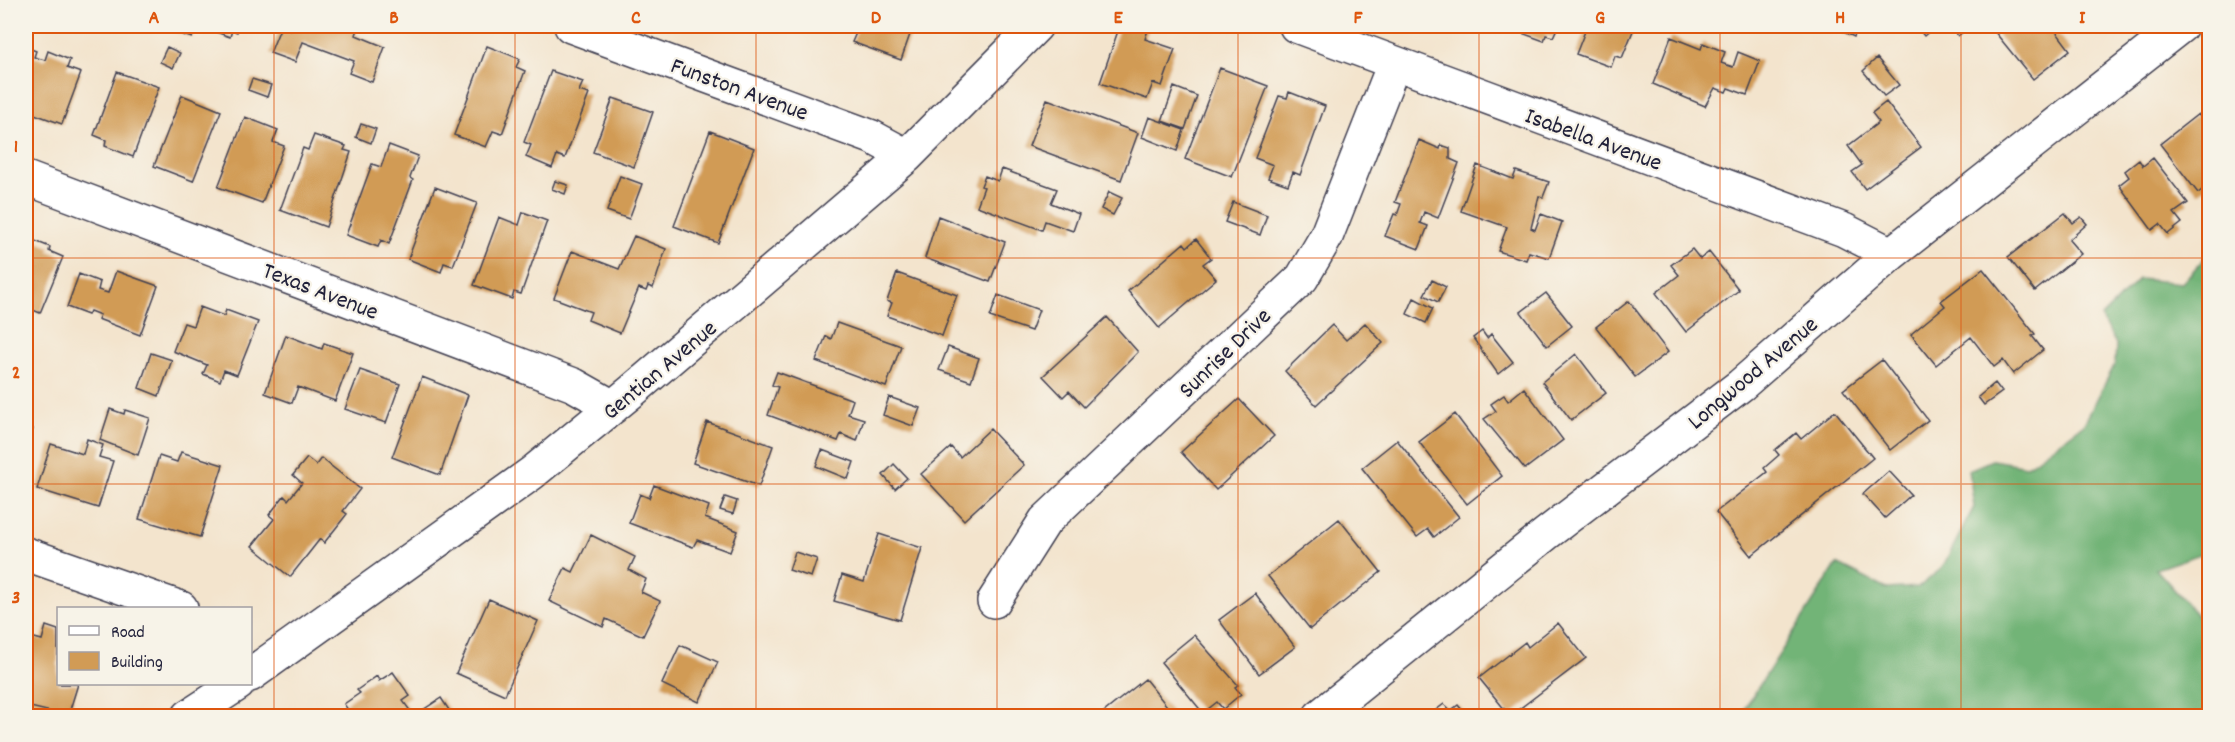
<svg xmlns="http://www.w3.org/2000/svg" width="2235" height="742" font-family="Dekko,sans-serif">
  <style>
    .forest { fill: #72b477; stroke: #4a6b59; stroke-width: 1.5 }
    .building { fill: #d19b55 }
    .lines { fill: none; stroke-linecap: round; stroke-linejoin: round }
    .minor-casing { stroke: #413f51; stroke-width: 36 }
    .minor { stroke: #fff; stroke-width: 33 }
    .grid { fill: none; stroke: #de560e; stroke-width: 1.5; stroke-opacity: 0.55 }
    .labels { text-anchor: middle; stroke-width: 4.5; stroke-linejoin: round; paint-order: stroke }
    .street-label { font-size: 24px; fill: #22223b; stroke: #f7f3e8 }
    .neatline { fill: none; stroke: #de560e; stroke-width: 2 }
    .grid-label { font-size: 20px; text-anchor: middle; font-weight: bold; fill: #de560e }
  </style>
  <rect width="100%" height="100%" fill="#f7f3e8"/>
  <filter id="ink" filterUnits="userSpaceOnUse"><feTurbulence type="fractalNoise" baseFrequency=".0167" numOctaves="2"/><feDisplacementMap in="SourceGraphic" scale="12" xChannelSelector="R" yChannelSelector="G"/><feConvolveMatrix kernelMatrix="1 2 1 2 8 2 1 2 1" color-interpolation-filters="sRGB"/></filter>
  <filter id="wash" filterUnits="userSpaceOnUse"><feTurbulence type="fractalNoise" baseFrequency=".008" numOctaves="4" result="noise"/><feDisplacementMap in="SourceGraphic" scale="24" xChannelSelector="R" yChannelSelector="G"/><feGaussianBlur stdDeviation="1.35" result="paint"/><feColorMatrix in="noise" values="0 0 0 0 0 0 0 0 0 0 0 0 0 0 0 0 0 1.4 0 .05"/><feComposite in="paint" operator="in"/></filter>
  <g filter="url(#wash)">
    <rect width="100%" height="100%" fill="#f3e4cd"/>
    <path class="forest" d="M2209,253V551L2156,569L2206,625L2203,661L2209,680V716H1740L1837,564L1887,589L1919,587L1942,568L1974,507L1969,470L1992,460L2027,466L2084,424L2115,364L2116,344L2101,317L2139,279L2182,283Z"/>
    <g id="blocks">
      <path class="building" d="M158,26H196L192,38Z
        M199,26H239L237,32L232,30L230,37Z
        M281,26L291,30L293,26H359L356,35L385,47L372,82L349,73L354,61L303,42L295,62L270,53Z
        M859,26H913L901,60L852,42Z
        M1124,26L1149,27L1145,39L1175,49L1162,86L1153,83L1147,99L1100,83L1119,28L1122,29Z
        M1509,26H1558L1553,37L1546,35L1544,41L1508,28Z
        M1587,26H1635L1622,58L1615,56L1611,67L1576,54Z
        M1836,26H1859L1854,37L1835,28Z
        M1916,26H1931L1933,28L1924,36Z
        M1950,26H1970L1958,36Z
        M1990,26H2052L2070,50L2033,79Z
        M1671,37L1701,49L1703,43L1725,52L1721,63L1733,67L1738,52L1760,61L1747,95L1728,88L1726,92L1715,88L1705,106L1653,84Z
        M487,46L520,59L516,67L525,71L502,134L493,131L486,147L454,135Z
        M26,47L36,51L34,57L45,60L48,51L70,60L67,68L81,73L62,124L26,111Z
        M167,47L180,53L173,68L160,62Z
        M1877,58L1899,85L1884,96L1863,71Z
        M1220,68L1268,86L1232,177L1185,159Z
        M551,71L583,82L579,91L589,94L565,158L557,155L552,168L526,157L531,145L524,142Z
        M117,72L159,87L133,157L105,146L106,140L94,135Z
        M252,79L271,85L267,97L248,90Z
        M1174,87L1197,96L1185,129L1162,121Z
        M1289,92L1325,106L1300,175L1293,172L1288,185L1268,178L1273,165L1255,158L1279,96L1287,98Z
        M182,95L221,111L193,181L154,166Z
        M613,98L653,112L634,167L593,152Z
        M1047,99L1138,133L1121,180L1029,146Z
        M1886,102L1921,147L1865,189L1852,172L1862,165L1848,146L1879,122L1872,113Z
        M2198,114L2210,129V184L2198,193L2160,144Z
        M245,117L278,130L273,142L284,146L262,203L218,187Z
        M1149,117L1184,130L1177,151L1142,137Z
        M361,124L376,129L371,143L356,137Z
        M710,131L754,148L718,243L674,226Z
        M314,135L346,146L344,150L351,152L326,227L280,210L303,148L308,150Z
        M1419,140L1440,149L1441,145L1450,148V159L1459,163L1438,218L1424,212L1420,223L1428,226L1419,249L1385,236L1394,214L1397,215L1401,204L1395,202Z
        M389,145L418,156L410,178L413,180L389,244L381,240L378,247L346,235L372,164L381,167Z
        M2153,158L2188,203L2174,213L2182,223L2168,234L2160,224L2152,230L2119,185L2129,177L2125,171L2139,160L2143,166Z
        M1477,165L1513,179L1516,171L1549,182L1543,197L1539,196L1531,228L1535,230L1541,214L1562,222L1549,258L1529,252L1526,260L1498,251L1507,227L1461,211Z
        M1002,169L1057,189L1051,203L1079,214L1073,231L1045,221L1042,230L977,206L984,187L981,186L985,176L998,181Z
        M620,176L642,184L629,219L607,211Z
        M555,181L568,185L565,194L552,189Z
        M435,187L477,203L453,266L444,263L441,272L408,259Z
        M1109,192L1122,198L1113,215L1101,209Z
        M1233,202L1267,215L1260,235L1225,222Z
        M523,212L547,221L521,294L514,292L512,299L474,285L499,217L519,225Z
        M2065,213L2073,223L2081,217L2087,224L2069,240L2081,254L2035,291L2008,257Z
        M938,216L1005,242L990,282L925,258Z
        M634,236L666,249L653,288L648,286L646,291L639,288L620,333L588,320L591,312L554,298L572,251L619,269Z
        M1196,239L1211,258L1203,264L1216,279L1159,328L1128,291L1184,243L1187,247Z
        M35,241L50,247L49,251L63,257L40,313L26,307V244L33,247Z
        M1692,249L1700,259L1709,252L1739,290L1686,332L1656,293L1679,275L1671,265Z
        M1983,269L2035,334L2032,336L2043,350L2013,374L2003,360L1994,367L1971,337L1936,365L1911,334L1945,306L1941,301Z
        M116,271L158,286L140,335L98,319L100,315L90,311L88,315L67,307L79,274L100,282L98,290L108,293Z
        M897,273L957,295L942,336L887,316L892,303L887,301Z
        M1432,280L1446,287L1438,302L1424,295Z
        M1546,293L1572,326L1547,346L1521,312Z
        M998,295L1039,310L1031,331L990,317Z
        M1414,298L1433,308L1426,323L1407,314Z
        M1629,301L1668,352L1635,377L1596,327Z
        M200,307L224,316L226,310L258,322L237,375L224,370L220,381L203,374L207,365L173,351L184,323L193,326Z
        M1107,317L1138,352L1084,407L1069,391L1063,397L1043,376Z
        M837,323L901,346L886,387L816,361L826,336L831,339Z
        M1365,323L1383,343L1316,405L1285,371L1332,325L1346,340Z
        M1482,331L1487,338L1491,334L1513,362L1498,374L1473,338Z
        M286,335L322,349L324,343L353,353L335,401L298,387L292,403L265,393Z
        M948,347L979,358L971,381L939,370Z
        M151,353L172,360L159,396L139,388Z
        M1576,354L1606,393L1571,420L1542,382Z
        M1882,360L1928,420L1890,450L1843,390Z
        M360,370L400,384L386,423L345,409Z
        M777,372L853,400L848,414L864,419L857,441L841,434L838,441L768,415L778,387L772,385Z
        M422,377L468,395L440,475L392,457Z
        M1995,383L2002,392L1984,405L1978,397Z
        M1524,388L1563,440L1525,469L1484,419L1496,411L1491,404L1504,395L1508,401Z
        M889,397L920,408L913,426L883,415Z
        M1239,399L1274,436L1216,490L1181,452Z
        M110,409L124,414L125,410L150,418L138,455L100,440Z
        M1835,411L1873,458L1751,556L1716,512L1767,472L1764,468L1779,455L1775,450L1796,433L1801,439Z
        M1455,414L1502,476L1467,504L1419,442Z
        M707,422L773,446L759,486L693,463Z
        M26,426L33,429L26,450Z
        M990,429L1024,465L964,520L921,474L951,447L960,457Z
        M87,439L103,445L99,457L113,461L98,508L37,489L51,444L83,454Z
        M1397,440L1459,517L1434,537L1428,529L1417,537L1362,468Z
        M822,450L854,462L848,479L816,466Z
        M181,452L223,465L200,537L139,519L159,456L177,462Z
        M307,458L316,465L321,458L360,489L343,511L347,514L324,543L320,539L290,577L252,546L274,519L269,515L284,496L288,500L302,483L293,475Z
        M894,464L907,478L895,489L883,475Z
        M1889,471L1911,495L1885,518L1863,494Z
        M654,485L709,506L705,518L738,531L730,552L697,540L693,547L629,523L640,494L649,498Z
        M725,497L737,501L733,514L720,510Z
        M1339,519L1381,572L1310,629L1268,576Z
        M879,534L922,548L900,620L834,601L842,575L864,582Z
        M591,535L635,557L629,570L646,579L641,592L660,601L643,636L606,619L603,627L549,601L565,568L573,572Z
        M795,552L817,559L811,577L789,570Z
        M1255,593L1295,647L1259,674L1219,620Z
        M489,599L538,621L505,695L456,673Z
        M1558,623L1586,658L1510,716L1479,678L1525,642L1528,647Z
        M46,626L58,630V684H78L68,716L26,706V628L29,629L27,636L42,640Z
        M1194,635L1238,685L1235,687L1241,694L1223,709L1217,702L1203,713L1161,662Z
        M680,645L718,662L699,702L662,684Z
        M393,672L410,696L403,701L414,716H352L344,704L360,693L357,690L377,676L379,681Z
        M1145,679L1175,716H1099Z
        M441,698L453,716H422L426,714L423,710Z
        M1444,704L1450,711L1458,705L1467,716H1428Z"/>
    </g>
  </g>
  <g filter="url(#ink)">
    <use href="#blocks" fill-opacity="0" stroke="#413f51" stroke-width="1.5"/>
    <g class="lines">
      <defs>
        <path id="minor" d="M571,26L872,137L907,156
          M1296,26L1844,230L1891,254
          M26,178L574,385L613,407
          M26,554L181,608
          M994,601L1045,521L1302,278L1326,237L1394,64
          M250,675L532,473L631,392L907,156L1036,26
          M189,716L238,684
          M1320,716L1546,534L1741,385L1891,254L2181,26"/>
      </defs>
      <use href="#minor" class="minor-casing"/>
      <use href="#minor" class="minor"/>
    </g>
  </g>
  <path class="grid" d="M274,26V716M515,26V716M756,26V716M997,26V716M1238,26V716M1479,26V716M1720,26V716M1961,26V716M26,258H2210M26,484H2210"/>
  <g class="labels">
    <g class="street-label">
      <text transform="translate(740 88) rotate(20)" y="8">Funston Avenue</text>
      <text transform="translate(1594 138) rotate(20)" y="8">Isabella Avenue</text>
      <text transform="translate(321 290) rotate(21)" y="8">Texas Avenue</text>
      <text transform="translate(1224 352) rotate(-44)" y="8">Sunrise Drive</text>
      <text transform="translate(659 369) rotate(-40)" y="8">Gentian Avenue</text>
      <text transform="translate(1752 372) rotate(-40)" y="8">Longwood Avenue</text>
    </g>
  </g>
  <rect width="2235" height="742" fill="none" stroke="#f7f3e8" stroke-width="66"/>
  <rect x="57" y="607" width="195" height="78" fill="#f7f3e8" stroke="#a29fa3" stroke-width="1.5"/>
  <rect x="69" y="626" width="30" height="9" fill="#ffffff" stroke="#a29fa3" stroke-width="1.5"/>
  <text x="111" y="637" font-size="18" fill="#22223b">Road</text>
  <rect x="69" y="652" width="30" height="18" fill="#d19b55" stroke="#a29fa3" stroke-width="1.5"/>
  <text x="111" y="667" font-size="18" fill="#22223b">Building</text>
  <rect x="33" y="33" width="2169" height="676" class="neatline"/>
  <g class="grid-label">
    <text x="154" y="23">A</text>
    <text x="394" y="23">B</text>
    <text x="636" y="23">C</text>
    <text x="876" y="23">D</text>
    <text x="1118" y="23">E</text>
    <text x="1358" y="23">F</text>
    <text x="1600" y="23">G</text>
    <text x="1840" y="23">H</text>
    <text x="2082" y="23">I</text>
    <text x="16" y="152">1</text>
    <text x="16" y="378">2</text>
    <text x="16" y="603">3</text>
  </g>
</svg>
